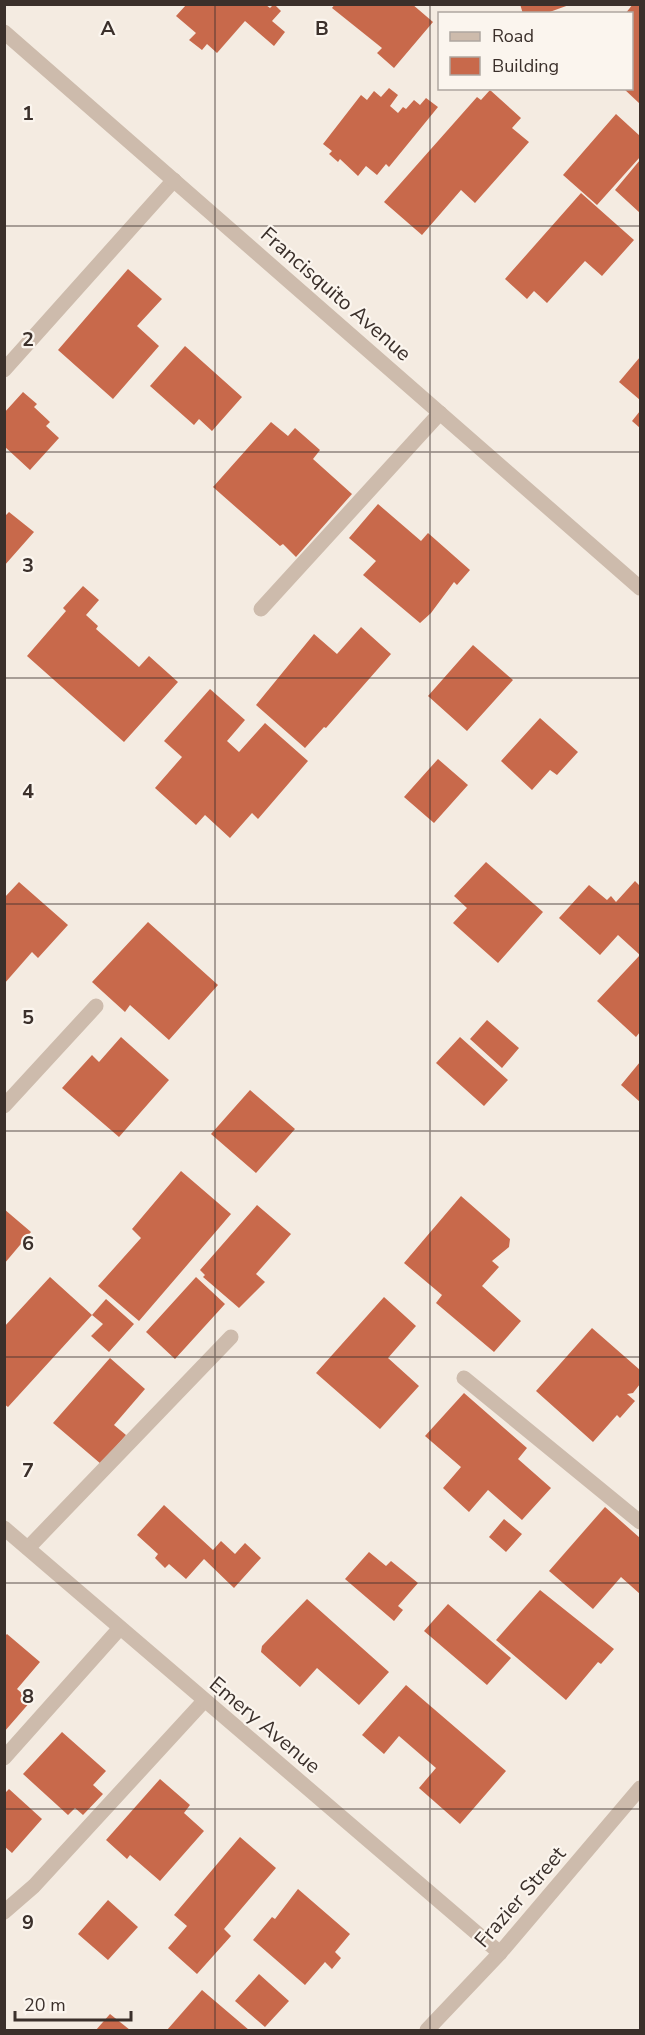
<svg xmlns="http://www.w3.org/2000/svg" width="645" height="2035" font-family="'Nunito Sans',sans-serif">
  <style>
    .building { fill: #c8694b }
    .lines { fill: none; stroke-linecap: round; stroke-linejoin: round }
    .service { stroke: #cdbbac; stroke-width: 15 }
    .minor { stroke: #cdbbac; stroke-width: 15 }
    .tertiary { stroke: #cdbbac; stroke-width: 15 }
    .grid { fill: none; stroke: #3b302b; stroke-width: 1.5; stroke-opacity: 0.55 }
    .labels { text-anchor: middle; stroke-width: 4.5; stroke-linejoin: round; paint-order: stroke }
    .street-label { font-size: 21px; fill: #3b302b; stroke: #fbf5ee }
    .grid-label { font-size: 20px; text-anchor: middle; font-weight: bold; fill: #3b302b; stroke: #fbf5ee; stroke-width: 4.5; stroke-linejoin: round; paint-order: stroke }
  </style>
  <rect width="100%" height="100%" fill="#f4ebe1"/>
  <path class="building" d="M274,4L281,11L272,21L285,32L274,46L245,21L217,53L207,44L202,50L189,40L196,33L176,16L186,5H266L270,8Z
    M335,4H412L433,22L394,68L377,53L382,48L332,8Z
    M520,4H569V5L544,14H523Z
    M633,4H640V104L623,88H632V14H625Z
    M389,88L398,95L390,106L398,113L403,107L406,109L414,100L420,105L426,98L438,107L389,167L386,164L377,175L366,166L358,176L340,159L338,162L329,154L332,151L323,144L361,95L367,100L374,91L381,97Z
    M490,90L521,118L512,128L529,142L475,203L461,190L422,235L384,202L477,97L481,100Z
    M616,114L640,136V157L597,205L563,175Z
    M640,160V213L615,190Z
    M581,193L634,240L602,276L585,261L547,303L534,291L527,299L505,279Z
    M128,269L162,299L137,326L159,346L113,399L58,350Z
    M185,346L242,397L212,431L199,419L194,425L150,386Z
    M640,357V400L619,382Z
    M23,392L37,404L34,407L50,422L46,426L59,438L30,470L4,446V413Z
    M640,411V428L632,421Z
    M271,422L288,436L295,428L320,450L313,459L352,494L296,557L283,544L280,546L213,487Z
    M378,504L421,541L428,533L470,570L457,585L454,582L431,613L420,623L363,575L376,561L349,538Z
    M9,512L34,532L4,566V517Z
    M83,586L99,600L86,615L98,626L96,629L139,667L149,656L178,682L124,742L27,656L66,611L63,608Z
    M361,627L391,654L326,728L324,727L305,748L256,705L314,634L337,654Z
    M473,645L513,680L467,731L428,696Z
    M210,689L245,720L227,741L239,752L265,723L308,761L258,819L252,813L230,838L205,815L196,825L155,788L182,757L164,741Z
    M540,718L578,752L557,775L550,770L532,790L501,761Z
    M438,759L468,785L434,823L404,797Z
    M486,862L543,912L498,963L453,923L467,908L454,896Z
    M635,881L640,886V1032L636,1037L597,1001L640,955L618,935L600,955L559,918L589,885L607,900L611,896L616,902Z
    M19,882L68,925L38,958L32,952L4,984V898Z
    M148,922L218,985L169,1040L130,1005L125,1012L92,982Z
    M487,1020L519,1048L502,1068L470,1039Z
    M121,1037L169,1080L119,1137L62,1088L92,1055L99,1062Z
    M460,1037L508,1080L484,1106L436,1063Z
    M640,1062V1102L621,1085Z
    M250,1090L295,1129L256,1173L211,1134Z
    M181,1171L231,1214L139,1321L98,1286L141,1238L132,1229Z
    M461,1196L510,1239L509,1247L492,1261L499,1267L482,1286L521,1321L494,1352L436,1303L442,1295L404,1263Z
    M257,1205L291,1234L256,1274L265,1282L239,1308L203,1277L205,1275L200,1270Z
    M4,1209L31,1232L4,1264Z
    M50,1277L92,1315L8,1407L4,1404V1327Z
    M196,1277L225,1304L175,1359L146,1332Z
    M384,1297L416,1326L388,1358L419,1386L380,1429L316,1373Z
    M106,1299L134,1324L109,1352L91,1336L103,1324L92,1315Z
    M592,1328L640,1370V1384L633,1393L627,1394L635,1401L620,1418L617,1415L593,1442L536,1391Z
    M110,1358L145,1389L114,1425L126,1435L101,1464L53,1423Z
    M464,1393L527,1448L518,1459L551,1488L522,1520L488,1490L469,1512L443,1488L461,1467L425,1436Z
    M164,1505L213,1550L221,1541L235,1554L245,1543L261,1558L234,1588L204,1559L186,1579L169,1564L165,1568L155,1558L158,1554L137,1535Z
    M605,1507L640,1538V1594L621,1577L593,1609L549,1571Z
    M504,1519L522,1534L506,1552L489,1537Z
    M369,1552L386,1566L391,1561L418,1583L398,1606L403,1610L394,1621L345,1579Z
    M540,1590L614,1649L601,1664L598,1662L566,1700L496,1640Z
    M307,1599L389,1672L359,1705L317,1668L300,1687L261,1652L262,1646Z
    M448,1604L511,1658L487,1685L424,1631Z
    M7,1634L40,1662L17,1689L31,1701L4,1732V1637Z
    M406,1685L506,1771L460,1824L419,1788L436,1768L399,1736L384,1754L362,1735Z
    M62,1732L106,1771L93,1785L103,1794L83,1815L75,1808L68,1815L23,1774Z
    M160,1779L190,1805L184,1813L204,1831L160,1881L130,1855L127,1859L106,1840Z
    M9,1789L42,1819L12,1853L4,1846V1794Z
    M240,1837L276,1868L224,1929L231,1936L197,1974L168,1948L187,1926L174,1915Z
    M298,1889L350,1934L335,1952L341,1958L332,1969L325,1962L305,1985L253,1940L272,1917L275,1919Z
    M108,1900L138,1927L108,1960L78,1934Z
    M259,1974L289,2001L265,2027L235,2001Z
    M202,1990L249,2030H167Z
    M110,2014L130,2030H96Z"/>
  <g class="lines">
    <path class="service" d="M4,370L174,180
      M261,609L440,413
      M4,1106L96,1006
      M464,1378L640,1522
      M28,1548L231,1337
      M4,1758L120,1628
      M4,1912L34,1886L204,1701"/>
    <path class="minor" d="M4,1528L500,1953"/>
    <path class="tertiary" d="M4,32L640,588
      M427,2030L500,1953L640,1788"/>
  </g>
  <path class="grid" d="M215,4V2030M430,4V2030M4,226H640M4,452H640M4,678H640M4,904H640M4,1131H640M4,1357H640M4,1583H640M4,1809H640"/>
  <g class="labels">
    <g class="street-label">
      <text transform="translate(336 294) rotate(41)" y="7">Francisquito Avenue</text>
      <text transform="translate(265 1725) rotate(40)" y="7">Emery Avenue</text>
      <text transform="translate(520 1897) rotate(-49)" y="7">Frazier Street</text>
    </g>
  </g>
  <g class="grid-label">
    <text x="108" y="35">A</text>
    <text x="322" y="35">B</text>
    <text x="28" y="120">1</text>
    <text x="28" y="346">2</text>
    <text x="28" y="572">3</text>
    <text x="28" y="798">4</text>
    <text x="28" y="1024">5</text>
    <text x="28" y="1250">6</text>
    <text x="28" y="1477">7</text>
    <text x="28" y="1703">8</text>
    <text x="28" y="1929">9</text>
  </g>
  <rect width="645" height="2035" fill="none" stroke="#3b302b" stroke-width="12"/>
  <rect x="438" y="12" width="195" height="78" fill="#fbf5ee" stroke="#aea6a0" stroke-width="1.5"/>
  <rect x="450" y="32" width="30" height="9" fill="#cdbbac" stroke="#aea6a0" stroke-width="1.5"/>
  <text x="492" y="42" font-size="18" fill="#3b302b">Road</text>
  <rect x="450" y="57" width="30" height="18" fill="#c8694b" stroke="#aea6a0" stroke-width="1.5"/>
  <text x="492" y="72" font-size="18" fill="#3b302b">Building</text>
  <path d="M15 2011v9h116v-9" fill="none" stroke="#3b302b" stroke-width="3"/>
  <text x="24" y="2011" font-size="18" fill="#3b302b" stroke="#fbf5ee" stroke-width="4.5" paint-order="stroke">20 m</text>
</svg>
